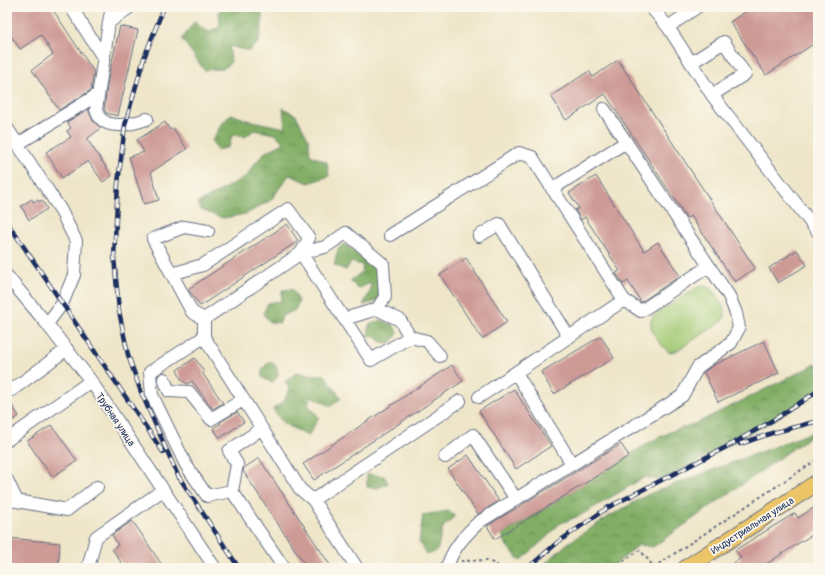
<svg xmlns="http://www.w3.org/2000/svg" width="825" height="575" font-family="Pangolin,sans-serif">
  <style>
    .forest { fill: url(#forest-crowns); stroke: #4e6e62 }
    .green { fill: #a3ca75; stroke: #5f7c6a }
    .building { fill: #cd9a96 }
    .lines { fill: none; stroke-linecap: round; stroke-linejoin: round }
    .minor-casing { stroke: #656f83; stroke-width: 14 }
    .major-casing { stroke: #656f83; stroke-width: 18 }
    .path { stroke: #656f83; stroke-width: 2; stroke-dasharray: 3 3; stroke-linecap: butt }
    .minor { stroke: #fff; stroke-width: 12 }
    .major { stroke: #edc569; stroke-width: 16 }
    .rail-casing { stroke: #1b2f5e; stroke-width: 4.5 }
    .rail { stroke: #fbf7ec; stroke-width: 3; stroke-dasharray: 9; stroke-linecap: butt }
    .labels { text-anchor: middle; stroke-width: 3.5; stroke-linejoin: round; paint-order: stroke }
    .street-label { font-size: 10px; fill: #1b2f5e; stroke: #fbf7ec }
  </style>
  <defs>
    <pattern id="forest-crowns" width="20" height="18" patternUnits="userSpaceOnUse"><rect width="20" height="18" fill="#82ae66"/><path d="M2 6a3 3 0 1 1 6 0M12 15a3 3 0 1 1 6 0" fill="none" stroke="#6a8e57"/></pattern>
  </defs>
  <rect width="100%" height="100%" fill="#fbf7ec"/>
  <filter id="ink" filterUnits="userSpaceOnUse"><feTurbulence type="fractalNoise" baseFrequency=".025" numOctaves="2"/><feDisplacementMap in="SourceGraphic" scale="8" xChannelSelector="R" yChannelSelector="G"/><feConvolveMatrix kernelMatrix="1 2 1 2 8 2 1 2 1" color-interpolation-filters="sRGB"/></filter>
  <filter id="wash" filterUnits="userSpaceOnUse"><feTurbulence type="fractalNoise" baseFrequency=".012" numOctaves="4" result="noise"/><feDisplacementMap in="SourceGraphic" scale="16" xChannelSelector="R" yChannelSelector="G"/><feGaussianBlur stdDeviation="0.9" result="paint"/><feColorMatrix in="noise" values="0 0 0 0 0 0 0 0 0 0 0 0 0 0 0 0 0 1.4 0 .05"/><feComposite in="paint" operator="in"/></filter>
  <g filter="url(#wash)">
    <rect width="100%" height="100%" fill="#efe6c9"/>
    <path class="forest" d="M225,7H257L262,10V24L259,42L249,51L229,46L231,62L223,69L204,70L182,39L194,22L207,32L220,27L219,11Z
      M283,108L296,115L309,140L310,155L327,162L329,176L309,183L289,175L271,200L246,214L223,218L201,210L198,203L247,176L252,167L264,153L284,143L275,134L254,130L245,137L232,135L229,147L217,150L212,141L221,125L231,114L247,120L285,128Z
      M344,244L358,255L370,258L379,272L380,292L377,301L363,305L371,290L370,283L358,289L350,281L362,272L363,265L351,262L346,270L334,265L338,249Z
      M292,289L299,301L295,310L282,316L280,323L270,322L263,314L268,303L281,301L282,290Z
      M381,320L393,325L398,333L391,343L381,342L376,336L368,337L369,325Z
      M270,361L277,367L278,376L272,383L262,377V369Z
      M816,364L818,365V391L774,420L729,445L662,480L645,477L581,515L559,524L549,535L520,561L507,546L502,535L650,442L670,432L699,422Z
      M297,372L308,375H325L341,398L331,406L311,396L308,405L319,417L308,436L283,423L273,409L284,401L290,389L285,382Z
      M818,430V431L653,547L639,545L611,568H540L568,543L608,517L649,494Z
      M367,474L384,476L388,483L378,488L367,487Z
      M448,511L455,516L443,527L437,551L427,555L419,542L423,515Z"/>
    <path class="green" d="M705,286L712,289L725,310V317L720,323L676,351L669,352C662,347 648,330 651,321C651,319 653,317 654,315L698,287Z"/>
    <g id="blocks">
      <path class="building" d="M7,7H51L94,72L91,90L59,110L32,70L53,54L41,35L20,49L7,30Z
        M752,7H818V41L766,75L730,22Z
        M120,26L138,30L118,116L106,113L104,109L108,79Z
        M618,60L755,268L735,282L691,216L687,218L605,94L566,120L551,96L589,71L593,77Z
        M88,109L93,121L101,128L87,139L112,176L103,182L88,161L62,178L46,152L71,137L67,131L71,128L67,122Z
        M165,122L170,130L173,128L187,149L151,172L159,200L144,204L129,157L144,152L137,140Z
        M596,176L644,251L658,242L680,276L641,302L628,281L623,284L616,273L620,271L585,217L581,220L575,210L579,208L569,193Z
        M32,199L33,202L38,200L39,202L42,200L47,209L29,220L21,206Z
        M287,224L298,241L200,306L188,289Z
        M797,250L807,265L778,283L769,268Z
        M466,258L507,322L482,339L440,275Z
        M601,336L614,358L554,394L541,372Z
        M764,341L779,373L718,402L704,372L712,366Z
        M195,358L204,372L203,374L223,403L213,409L192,381L187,384L181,379L177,370Z
        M452,365L463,381L314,480L303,464Z
        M514,389L551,446L516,469L479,411Z
        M7,398L19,416L7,425Z
        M237,412L244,422L220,438L213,428L221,423L220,422Z
        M52,425L77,461L52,477L27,441Z
        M621,444L629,456L495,539L487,526Z
        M468,455L499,501L478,514L448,469Z
        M259,458L332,568H307L243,471L244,468Z
        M818,505V531L760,568H726L741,558L735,550L795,513L798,518Z
        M132,521L136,526L164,568H125L112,549L118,545L112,535Z
        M7,538L60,543L58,568H7Z"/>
    </g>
  </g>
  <g filter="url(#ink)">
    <use href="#blocks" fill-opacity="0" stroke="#656f83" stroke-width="1"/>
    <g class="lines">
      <defs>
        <path id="minor" d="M71,7L104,59
          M112,7L109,22L96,110C97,112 98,116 100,118C112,131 134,123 147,119
          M651,7L668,27L712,95L818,232
          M109,22L130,7
          M668,27L697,7
          M691,63L724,42L745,74L712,95
          M7,128L60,209L76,241L74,275L62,304L47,324
          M18,144L97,95
          M552,189L626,142
          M390,235L519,153L532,157L624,300L641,311L709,266
          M479,236L499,224L569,337
          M301,253L325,247L346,233L383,264L385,297L377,309
          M171,274L203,265L288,209L309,238L301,253
          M7,276L47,324L91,381L215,568
          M204,319L192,312L153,239L184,227L208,231
          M344,319L377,309L400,320L410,337L371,360L301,253L204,319V337L300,489L313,500L357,568
          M204,337L150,372L152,395L186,465L207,496L232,491L284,568
          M410,337L427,341L440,356
          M516,373L572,464
          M164,379L169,391L189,392L211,419L243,400
          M7,390H12L67,349
          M479,397L624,300
          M7,440L91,381
          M445,457L473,435L516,499
          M7,480L17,501
          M232,491L237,464L229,451L261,429
          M7,500L17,501L67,510L97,487
          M313,500L460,401
          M88,568L96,537L163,490
          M447,568C452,549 465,535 479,522L682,396L698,367L731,343L739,328L736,313L729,296L604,109"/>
        <path id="major" d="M686,568L818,482"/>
      </defs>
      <use href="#minor" class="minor-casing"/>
      <use href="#major" class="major-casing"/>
      <path class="path" d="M461,561L487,560L502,568
        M613,568L640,550L654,567L818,459"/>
      <use href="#minor" class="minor"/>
      <use href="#major" class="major"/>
      <defs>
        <path id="rail" d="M164,7L144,58L125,125L118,183L114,257L119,311L128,355L141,392L179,478
          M7,222L163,452
          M740,444L772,433L818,421
          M177,474L239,568
          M528,568L558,542L607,508L734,443L778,417L818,391"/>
      </defs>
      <use href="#rail" class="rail-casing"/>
      <use href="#rail" class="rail"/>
    </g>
  </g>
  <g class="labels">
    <g class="street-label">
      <text transform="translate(116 419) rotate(56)" y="4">Трубная улица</text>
      <text transform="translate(752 525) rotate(-33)" y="4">Индустриальная улица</text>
    </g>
  </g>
  <rect width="825" height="575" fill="none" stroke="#fbf7ec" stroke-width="24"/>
</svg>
